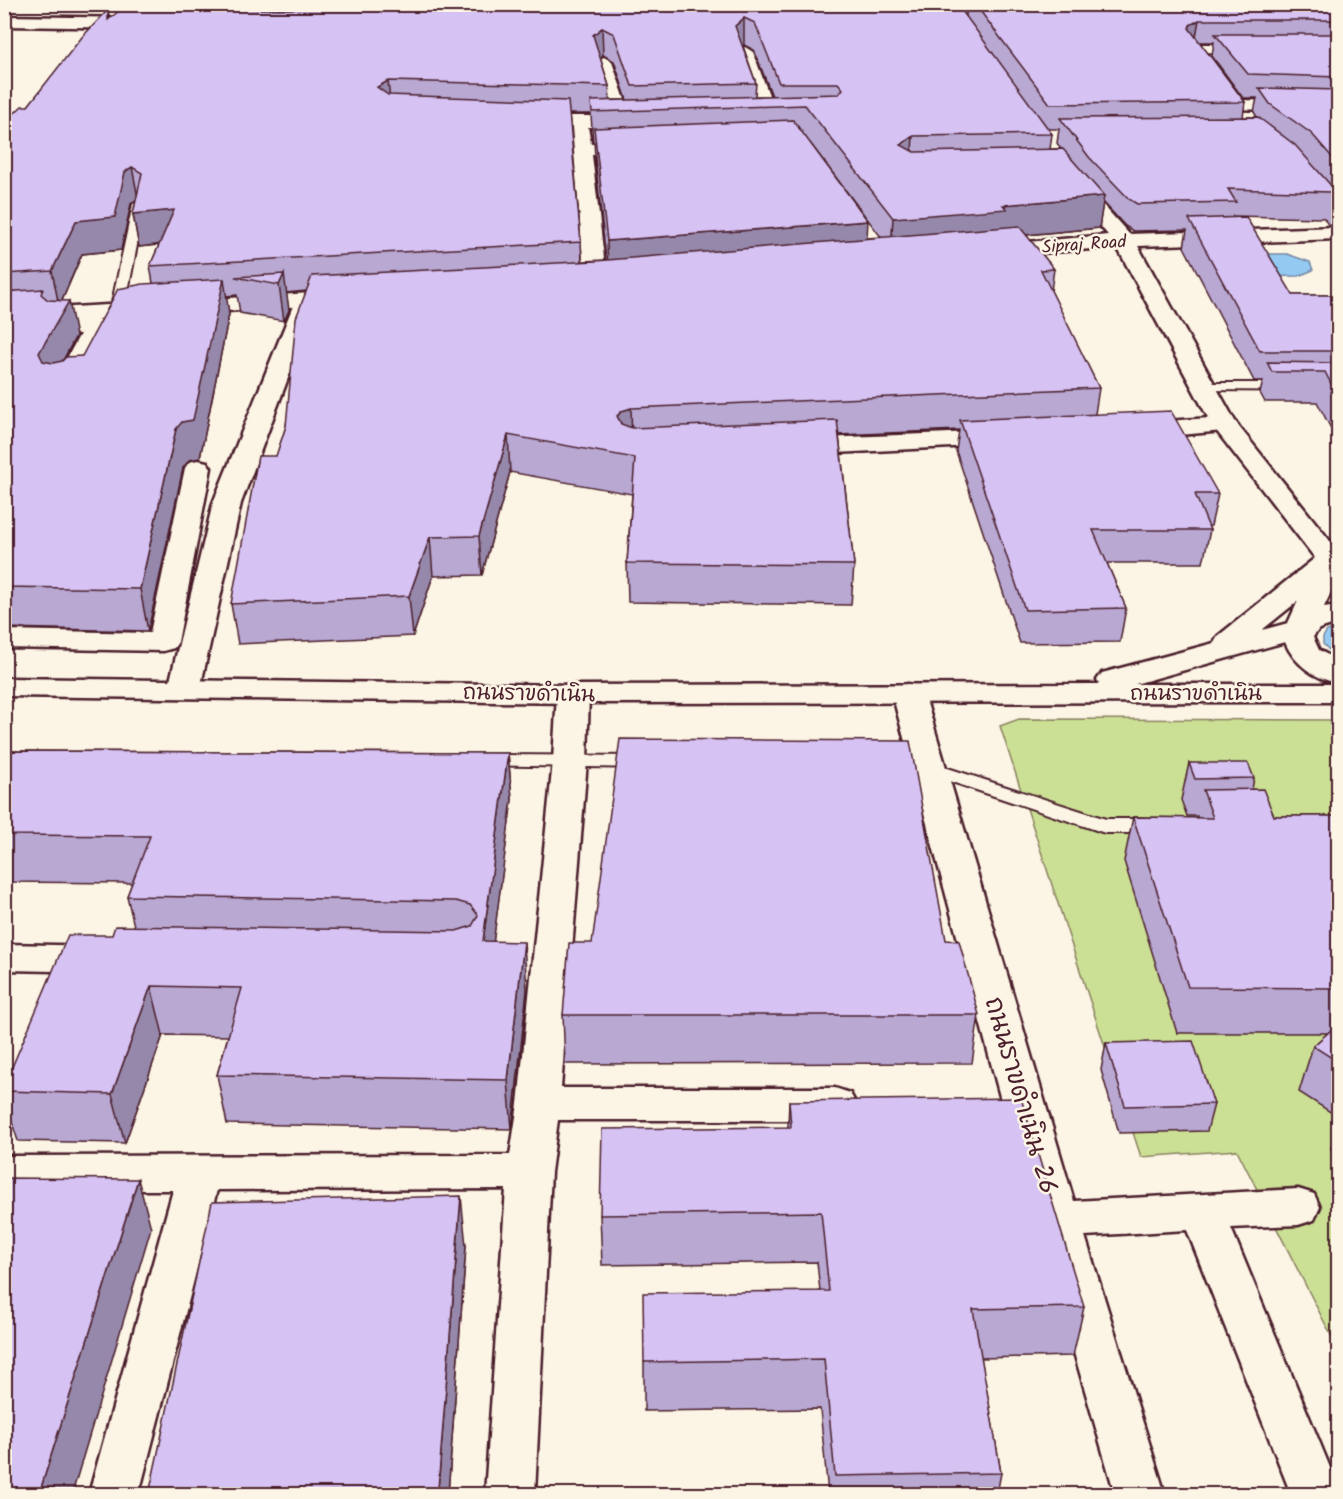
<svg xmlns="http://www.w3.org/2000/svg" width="1343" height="1499" font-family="Kalam,'Playpen Sans Thai',sans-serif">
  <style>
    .green { fill: #cbe095; stroke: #8a8060; stroke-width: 1.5 }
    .water { fill: #94caf2; stroke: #7686a2; stroke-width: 1.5 }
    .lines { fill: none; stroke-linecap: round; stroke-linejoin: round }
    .lane-casing { stroke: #4a1f2b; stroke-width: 4 }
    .street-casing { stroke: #4a1f2b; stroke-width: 5 }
    .secondary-casing { stroke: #4a1f2b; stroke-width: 5 }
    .lane { fill: #fcf5e5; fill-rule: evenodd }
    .street { fill: #fcf5e5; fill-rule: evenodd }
    .secondary { fill: #fcf5e5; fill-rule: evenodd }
    .wall { fill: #b8a8d2; stroke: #4a1f2b; stroke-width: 1.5; fill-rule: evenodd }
    .shaded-wall { fill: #9688ab; stroke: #4a1f2b; stroke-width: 1.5 }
    .building { fill: #d6c3f4; stroke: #4a1f2b; stroke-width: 1.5 }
    .labels { text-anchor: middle; stroke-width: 5; stroke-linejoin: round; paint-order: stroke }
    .far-street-label { font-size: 18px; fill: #4a1f2b; stroke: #fcf5e5 }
    .street-label { font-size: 21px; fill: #4a1f2b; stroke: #fcf5e5 }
    .near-street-label { font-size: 26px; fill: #4a1f2b; stroke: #fcf5e5 }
  </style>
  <rect width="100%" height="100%" fill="#fcf5e5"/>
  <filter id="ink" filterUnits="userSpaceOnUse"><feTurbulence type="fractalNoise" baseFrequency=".0167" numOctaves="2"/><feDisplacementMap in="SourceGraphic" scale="12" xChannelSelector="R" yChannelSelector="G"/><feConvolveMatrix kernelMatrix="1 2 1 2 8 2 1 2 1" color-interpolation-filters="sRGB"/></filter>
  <g filter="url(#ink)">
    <path class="green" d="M1019,719L1338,720V1349L1237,1150L1141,1157L1000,726Z"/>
    <path class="water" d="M1230,254H1287L1310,262L1313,270L1299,276L1242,277Z
      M1338,627V659L1323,644V637L1327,631Z"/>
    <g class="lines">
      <defs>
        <path id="lane" d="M139,200L145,204L124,312L117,316L110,312L133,204Z
          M1203,383H1338V391L1198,390V384Z
          M482,755L644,756L651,758L654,762L651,766L644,768L475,765L472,761L475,757Z
          M923,760L1106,819H1156L1163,821L1166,826L1163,831L1156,833H1105L916,770L913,766L916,762Z"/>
        <path id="street" d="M4,16L140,18L148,23L140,28L4,26Z
          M1195,44H1338V54L1189,52L1187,49L1189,46Z
          M745,47L753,52L778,119L775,123L769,124L760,119L737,52Z
          M604,57L612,62L631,117L642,118L645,122L636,127H588L591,144L638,142L647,148L638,154L592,155L607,284L604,289H588L585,284L572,127L526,126L517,121L526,116H613L596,62Z
          M1238,100L1338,102V112L1232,109L1229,105Z
          M306,294L314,296L317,301L241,503L200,689L195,696L184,698L173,696L168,689L213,503L295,301L298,296Z
          M1225,417L1234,420L1238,425L1234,430L1137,439L1128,436L1124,431L1128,426L1137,423Z
          M1002,431L1011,434L1015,439L1011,444L796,455L787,452L783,447L787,442L796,439Z
          M908,684L919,686L924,693L1074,1201L1298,1189L1314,1194L1320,1207L1314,1220L1298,1225L1231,1228L1338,1487V1494H1291L1187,1230L1085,1236L1165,1494H1115L1002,1104L892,693L897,686Z
          M573,685L584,687L589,694L587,761L561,1088H835L850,1093L856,1104L850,1115L835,1120H558L551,1172L535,1494H485L506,1189L217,1190L139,1494H89L173,1190H4V1156L510,1155L518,1104L553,761L557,694L562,687Z
          M4,944L105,946L118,950L124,959L118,968L105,972L4,970Z"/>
        <path id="secondary" d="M1072,176L1079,178L1129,234L1338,227V239L1138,246L1236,423L1338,551V577L1324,607L1338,605V623L1319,629L1313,637L1319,650L1338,661V683C1315,679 1294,664 1285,642L1135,684H1338V702L573,703L4,696V678L573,685L1100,684L1097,680L1102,673L1214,643L1218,636L1315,558L1212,425L1117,247L991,257L984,255L981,251L984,247L991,245L1108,235L1062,182ZM1298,601L1288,623L1262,630Z
          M347,291L355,293L358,298L355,303L97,319L104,321L107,326L73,391L70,396L61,398L52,396L49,391L80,334L56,333L53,328L56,323L64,321L4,325V311Z
          M198,460L207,462L211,468L178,642L174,648L163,651L4,648V630L150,633L185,468L189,462Z"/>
      </defs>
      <use href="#lane" class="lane-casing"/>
      <use href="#street" class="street-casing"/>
      <use href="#secondary" class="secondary-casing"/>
      <use href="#lane" class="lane"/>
      <use href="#street" class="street"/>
      <use href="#secondary" class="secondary"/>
    </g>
    <path class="wall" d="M145,4H957L966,16L967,4H1338V225H1328L1324,218L1233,216V218L1293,295H1338V442L1317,402H1265L1260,393L1263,381H1254L1184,247L1187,230L1133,231L1125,226L1103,202L1099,228L1026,235L1054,269L1051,291L1099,388L1095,414L1218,494L1211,526H1208L1210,530L1203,563H1107L1126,608L1120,642L1020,643L956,451L959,430L839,435L854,565L851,605L628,602L627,563L632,494L510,472L482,575L433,576L413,636L238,644L231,604L286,426L306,291L286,293L289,310L284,321L240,313L237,295L226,296L229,314L200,458L189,460L183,468L148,631L4,628V123L28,106L108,10L109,18L145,6ZM1199,42H1214L1212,56L1243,98H1257L1254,112L1257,117H1243L1245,102ZM744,45L754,50L772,96H755L756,83L743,46ZM603,55L614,61L627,100H610L609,86L600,57ZM569,114H591L592,130L593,142H594L595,157L606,260L582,261L581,242ZM1048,129H1059L1057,143L1061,149H1050L1052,134ZM810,143L881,237L867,238ZM136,200L133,214L139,247L159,245L150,266L153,283L82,356L63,361L76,336L62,301L82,254L121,250L131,204Z
      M4,751L508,753L512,799L493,942L527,990L512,1129L227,1124L217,1075L228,1036L163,1035L125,1143L18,1141L4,1098V1086L112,935L134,926L127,896L132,883L4,882Z
      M1189,763L1254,778L1252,789L1274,816H1338V1117L1299,1092L1313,1046L1328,1033H1177L1124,861L1133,817L1197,818V816H1187L1181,800Z
      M946,940L979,1015L972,1063L565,1064L563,1015L592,943Z
      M1106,1043L1214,1104L1207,1131L1119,1133L1101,1070Z
      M789,1101L1084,1307L1073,1356L981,1358L1001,1473L997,1494H828L820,1409L644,1411V1362L820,1291L817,1262L602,1265L600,1215L788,1127Z
      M1338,1125V1172L1331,1148Z
      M466,1246L448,1494H149Z"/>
    <path class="shaded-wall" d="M744,18V45L735,53V26Z
      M1199,20L1195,42L1186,47L1190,25Z
      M602,28L603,55L594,63L593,35Z
      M388,81L391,110L377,87Z
      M913,136L911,167L901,145Z
      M132,167L138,198L131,204L121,250L82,254L59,306L52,271L76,221L125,172Z
      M1104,196L1099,228L1004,237L891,251L893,218L1003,205Z
      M174,210L179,242L139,247L133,214Z
      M868,221L866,253L608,274L607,241Z
      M284,274L289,310L284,321L279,285Z
      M224,279L229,314L200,458L189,460L183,468L148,631L140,589L176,429Z
      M69,301L76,336L47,390L39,353Z
      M631,408L632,444L617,416L622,411Z
      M508,435L510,472L482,575L479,536Z
      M430,537L433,576L413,636L409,596Z
      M508,753L512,799L487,990L483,941Z
      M524,942L527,990L512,1129L508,1080Z
      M151,986L163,1035L125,1143L112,1094Z
      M138,1179L151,1228L72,1494H39Z
      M461,1196L466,1246L448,1494H439L438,1489Z"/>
    <path class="building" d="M651,4H957L1052,134L913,136L901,145L914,152L1063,149L1104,196L1003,205L1007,209L893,218L805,105L592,112L591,101L839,94L843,89L838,83H779L755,23L744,18L735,26L756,83L632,86L614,34L602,28L593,35L609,86L388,81L377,87L388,95L568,101L581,242L150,266L174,210L133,214L142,173L132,167L125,172L115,217L76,221L52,271L4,274V123L22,106H28L82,37L108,10V20L126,5L259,9H554Z
      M975,4H1338V20H1199L1190,25L1189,28L1245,102L1050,104Z
      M1215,34H1338V77L1248,74Z
      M1259,88L1338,90V164L1312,134L1270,104Z
      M1258,117L1295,145L1335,190L1338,191V198H1334L1330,192L1228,189L1236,202L1137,204L1129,199L1089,157L1060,118Z
      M793,120L868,221L607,241L594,128Z
      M1246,217L1293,295H1338V351H1260L1189,219Z
      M1019,226L1054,269L1041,270L1099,388L631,408L622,411L617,416L621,424L632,428L837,420L854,565L627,563L635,458L508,435L479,536L430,537L409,596L231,604L258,456H276L286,426L296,318L312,276L595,261Z
      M284,274L279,285L235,277Z
      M224,279L193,420L182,422L176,429L140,589L4,587V292L43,289L41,294L48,300L69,301L39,353L43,361L53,363L62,361L66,357L82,356L118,289L143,284Z
      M1267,362L1338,363V397L1325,372H1272Z
      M1171,411L1218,494H1195L1210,530H1093L1126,608L1025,610L960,420Z
      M620,739L910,741L946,940L959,941L979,1015H563L569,943H592Z
      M4,751L508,753L483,941L524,942L508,1080L217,1075L242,988L151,986L112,1094L4,1091V1086L68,935H112L115,926L456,931L472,926L478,915L470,905L456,901L127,896L150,836L4,835Z
      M1189,763H1248L1254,778L1195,779Z
      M1263,789L1274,816H1338V988L1188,987L1133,817L1213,818L1203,790Z
      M1338,1024V1062L1313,1046Z
      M1193,1041L1214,1104L1125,1106L1106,1043Z
      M1021,1098L1084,1307L973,1309L1001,1473L835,1476L824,1359L644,1362L643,1293L829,1291L821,1212L600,1215L602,1129L791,1127L789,1101Z
      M4,1178L138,1179L39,1494H4Z
      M461,1196L438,1489L220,1494H149L212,1202Z"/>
  </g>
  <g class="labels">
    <g class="far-street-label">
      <text transform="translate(1084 244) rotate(-4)" y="6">Sipraj Road</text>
    </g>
    <g class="street-label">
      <text transform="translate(529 693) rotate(1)" y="7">ถนนราขดำเนิน</text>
      <text x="1196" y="700">ถนนราขดำเนิน</text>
    </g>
    <g class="near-street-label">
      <text transform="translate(1022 1095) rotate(74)" y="9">ถนนราขดำเนิน 26</text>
    </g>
  </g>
  <rect width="1343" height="1499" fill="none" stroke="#fcf5e5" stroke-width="24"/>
  <rect x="12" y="12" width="1319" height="1475" fill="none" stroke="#4a1f2b" stroke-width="2" filter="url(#ink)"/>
</svg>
